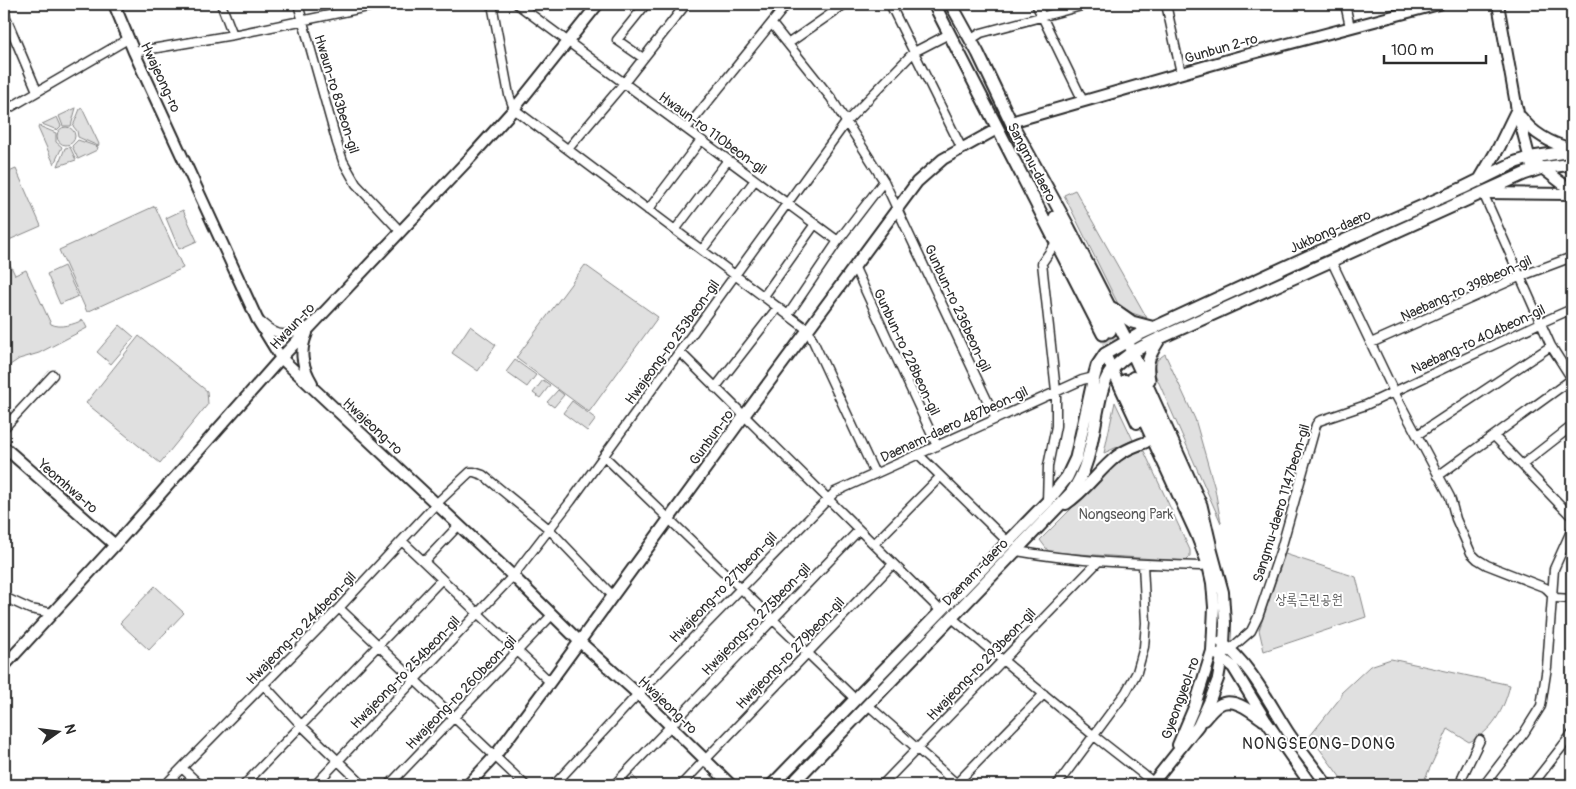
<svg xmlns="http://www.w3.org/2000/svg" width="1576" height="789" font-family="Pangolin,'Poor Story',sans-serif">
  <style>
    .green { fill: #e0e0e0; stroke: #868686 }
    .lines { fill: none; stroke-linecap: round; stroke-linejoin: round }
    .secondary-tunnel { stroke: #d5d5d5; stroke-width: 10; stroke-dasharray: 10 5; stroke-linecap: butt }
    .street-casing { stroke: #2b2b2b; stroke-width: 11 }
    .secondary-casing { stroke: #2b2b2b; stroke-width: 14 }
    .primary-casing { stroke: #2b2b2b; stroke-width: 15 }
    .street { stroke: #fff; stroke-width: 8 }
    .secondary { stroke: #fff; stroke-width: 10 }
    .primary { stroke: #fff; stroke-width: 11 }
    .labels { text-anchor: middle; stroke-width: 4; stroke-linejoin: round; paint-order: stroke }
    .street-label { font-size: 14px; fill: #2b2b2b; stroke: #fff }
    .park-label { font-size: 14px; fill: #585858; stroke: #fff }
    .quarter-label { font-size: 16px; letter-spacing: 1px; fill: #2b2b2b; stroke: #fff }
  </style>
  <rect width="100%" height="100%" fill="#fff"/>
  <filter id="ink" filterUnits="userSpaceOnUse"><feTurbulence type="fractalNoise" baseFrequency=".02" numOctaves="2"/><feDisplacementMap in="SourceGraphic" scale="10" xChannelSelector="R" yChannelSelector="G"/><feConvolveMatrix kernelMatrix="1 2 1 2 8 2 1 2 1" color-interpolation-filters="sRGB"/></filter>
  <g filter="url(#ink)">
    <path class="green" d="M76,108L71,126H63L59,116Z
      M82,108L99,144L98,146L78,137L77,131L73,126L80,109Z
      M57,117L61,126L57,130L42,124Z
      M39,126L56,133V142L62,147L54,164L38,128Z
      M57 136a9 9 0 1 1 18 0a9 9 0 1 1-18 0Z
      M78,140L98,147L97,150L78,159L72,146Z
      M70,147L76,160L58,166L65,148Z
      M16,169L41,226L9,240L4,227V174Z
      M1075,190L1147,318L1132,313L1118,304L1064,195Z
      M155,206L183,268L87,312L59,250Z
      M183,210L197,241L179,249L166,218Z
      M5,254L15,275L26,270L51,324C61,329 74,324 83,320L87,328L39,353L19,359L4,369V255Z
      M585,265L658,317L589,412L516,358Z
      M64,266L78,296L60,304L47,274Z
      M120,325L134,337L111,364L97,352Z
      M470,326L496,345L478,371L452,353Z
      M139,336L207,391L208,404L160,463L86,403Z
      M1165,354L1195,419L1215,489L1221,523L1155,374L1157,360Z
      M515,360L536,375L527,387L506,372Z
      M543,380L550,385L540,398L533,393Z
      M558,390L564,395L554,407L547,402Z
      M572,401L596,419L587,431L563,413Z
      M1115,402L1133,440L1104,453Z
      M1135,451H1144L1190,550V557L1186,561L1049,552L1040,540L1115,465Z
      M1285,554L1356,577L1366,617L1264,651L1259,630Z
      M155,586L184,613L149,650L120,623Z
      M1391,659L1510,685C1504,710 1492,732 1469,742L1448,729L1422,785H1346L1310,736L1341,697V693L1370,666Z
      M631,774L642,785H620Z"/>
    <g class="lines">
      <path class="secondary-tunnel" d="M1110,331L1133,377
        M1103,334L1125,380"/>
      <defs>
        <path id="street" d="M221,4L233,35
          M298,4L337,143L343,161L356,184L401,232
          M492,4L509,95L514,109L808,330L875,474
          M517,4L838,241
          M890,4L961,147
          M1036,4L1083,101
          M1166,4L1181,73
          M1345,4L1350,27
          M4,13L37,91
          M772,24L831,98L884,181L996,419
          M970,40L981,33L1089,4
          M789,43L845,4
          M134,52L233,35L382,4
          M643,58L617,40L646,4
          M4,111L128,39
          M686,129L787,4
          M568,149L624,83L686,4
          M1483,193L1551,346L1572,379
          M648,210L701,140
          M675,230L728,160
          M702,250L755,180
          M1331,260L1394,392L1450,497L1456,519L1471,553L1477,559L1487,565L1546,588L1556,598L1572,599
          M855,268L937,446
          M764,296L815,224
          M788,315L838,241L884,181
          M262,323C281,340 288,335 310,326
          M1371,343L1519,277L1572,257
          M680,352L941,611
          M715,388L778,307
          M4,428L53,375
          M1417,435L1551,346
          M1494,436L1569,514L1572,515
          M919,455L1008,542
          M604,456L855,699
          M1522,465L1572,426
          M1438,476L1572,379
          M1047,502L1048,466L1056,426V391L1042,263L1053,247
          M402,541L550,682
          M874,544L940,477
          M1017,551C1077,562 1138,564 1200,566L1208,565
          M424,562L459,525
          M4,597L30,609L53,613
          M339,608L525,785
          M952,618L1093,735L1153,782
          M1227,652L1251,631L1258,617L1281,549L1316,425L1319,421L1366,405L1540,323L1572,309
          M263,684L301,725L363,785
          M868,705L958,785
          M182,768L200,785
          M165,785L339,608L436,504L470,472H474L483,475L549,529L613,596
          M244,785L442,579
          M315,785L513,576L571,501L847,121L914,52L949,34
          M389,785L552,615
          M554,785L638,694L835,492L1082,380L1094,377
          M614,785L859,530
          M681,785L893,564
          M882,785L1098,562
          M955,785L1044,694
          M1057,785L1126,692L1137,672L1144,647L1146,623L1143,564
          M1460,785L1463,775L1480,740
          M1484,785L1524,733L1541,706L1547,667L1554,569L1572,529
          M1532,785L1572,734"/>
        <path id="secondary" d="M114,4L134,52L257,319L281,358L513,576L579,641L638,694L731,785
          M1498,4L1517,110L1533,171
          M1521,117C1533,134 1553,144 1572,149
          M1011,122L1238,57L1439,4
          M1538,164L1542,168L1572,191
          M1483,193L1572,194
          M307,333C299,352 302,366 312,383
          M1105,354L1137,423
          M1133,377L1210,544L1223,592L1225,623L1224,645L1218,679L1210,700L1198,726L1151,785
          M1125,380L1196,534L1208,565L1212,583L1214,607L1212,651L1195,705L1178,745
          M4,447L115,545
          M1066,504C1086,491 1099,470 1117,456C1126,449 1136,446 1146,442
          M1221,642C1251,665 1268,701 1288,732C1300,750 1314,767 1327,785
          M1217,654L1233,667L1266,721L1311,785
          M4,666L115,545L281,358L470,158L514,109L598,4
          M1204,720C1208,715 1213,709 1219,705C1233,696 1252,712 1263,720
          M468,785L495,756L550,682L744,416L917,182L943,159L997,129"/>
        <path id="primary" d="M934,4L1103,334
          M951,4L978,53L1011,122L1067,224L1127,341L1201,505L1210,544
          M1479,181L1499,147L1517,110
          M1055,217L1110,331
          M1112,308L1132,322L1155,328
          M1149,380C1145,360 1150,355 1160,338
          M772,785L1047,502L1067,477L1076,458L1094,377L1097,366L1105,354L1138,335L1307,257L1463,188L1516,162L1533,157L1572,151
          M791,785L1071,493C1088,471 1092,440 1097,413C1100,399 1102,382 1112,370C1124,355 1143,346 1160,338L1524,174L1542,168L1572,164"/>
      </defs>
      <use href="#street" class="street-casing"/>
      <use href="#secondary" class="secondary-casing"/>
      <use href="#primary" class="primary-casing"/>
      <use href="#street" class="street"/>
      <use href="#secondary" class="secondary"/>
      <use href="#primary" class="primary"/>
    </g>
  </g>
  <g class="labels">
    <g class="street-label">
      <text transform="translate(1221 48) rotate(-16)" y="5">Gunbun 2-ro</text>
      <text transform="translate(161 77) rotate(65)" y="5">Hwajeong-ro</text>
      <text transform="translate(337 94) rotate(73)" y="5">Hwaun-ro 83beon-gil</text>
      <text transform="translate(713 133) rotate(36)" y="5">Hwaun-ro 110beon-gil</text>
      <text transform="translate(1032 162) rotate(62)" y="5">Sangmu-daero</text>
      <text transform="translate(1330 231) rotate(-24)" y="5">Jukbong-daero</text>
      <text transform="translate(1466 288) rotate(-24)" y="5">Naebang-ro 398beon-gil</text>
      <text transform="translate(958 308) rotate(65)" y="5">Gunbun-ro 236beon-gil</text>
      <text transform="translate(292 326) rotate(-47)" y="5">Hwaun-ro</text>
      <text transform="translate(1478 339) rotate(-25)" y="5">Naebang-ro 404beon-gil</text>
      <text transform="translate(672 342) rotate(-54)" y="5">Hwajeong-ro 253beon-gil</text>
      <text transform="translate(907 352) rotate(65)" y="5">Gunbun-ro 228beon-gil</text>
      <text transform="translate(954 424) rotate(-25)" y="5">Daenam-daero 487beon-gil</text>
      <text transform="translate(373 426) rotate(43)" y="5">Hwajeong-ro</text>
      <text transform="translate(711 437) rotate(-54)" y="5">Gunbun-ro</text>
      <text transform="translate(68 486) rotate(41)" y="5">Yeomhwa-ro</text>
      <text transform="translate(1281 503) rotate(-73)" y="5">Sangmu-daero 1147beon-gil</text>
      <text transform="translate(975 572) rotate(-46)" y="5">Daenam-daero</text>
      <text transform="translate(723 587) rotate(-46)" y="5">Hwajeong-ro 271beon-gil</text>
      <text transform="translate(756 619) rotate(-46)" y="5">Hwajeong-ro 275beon-gil</text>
      <text transform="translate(301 628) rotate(-46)" y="5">Hwajeong-ro 244beon-gil</text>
      <text transform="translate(790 653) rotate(-46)" y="5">Hwajeong-ro 279beon-gil</text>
      <text transform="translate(981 664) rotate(-46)" y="5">Hwajeong-ro 293beon-gil</text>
      <text transform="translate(405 672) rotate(-46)" y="5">Hwajeong-ro 254beon-gil</text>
      <text transform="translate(461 692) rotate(-46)" y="5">Hwajeong-ro 260beon-gil</text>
      <text transform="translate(1180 698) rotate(-70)" y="5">Gyeongyeol-ro</text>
      <text transform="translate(668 705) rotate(44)" y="5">Hwajeong-ro</text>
    </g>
    <g class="park-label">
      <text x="1126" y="519">Nongseong Park</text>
      <text x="1309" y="604">상록근린공원</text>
    </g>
    <g class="quarter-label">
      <text x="1319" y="749">NONGSEONG-DONG</text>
    </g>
  </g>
  <rect width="1576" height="789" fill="none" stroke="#fff" stroke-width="20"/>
  <rect x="10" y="10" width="1556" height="769" fill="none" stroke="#2b2b2b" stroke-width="2" filter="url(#ink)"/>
  <g transform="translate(58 732) rotate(76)" stroke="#ffffff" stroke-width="4" paint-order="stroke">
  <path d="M0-4L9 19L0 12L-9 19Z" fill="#2b2b2b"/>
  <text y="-8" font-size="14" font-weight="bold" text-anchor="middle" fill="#2b2b2b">N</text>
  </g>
  <path d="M1384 55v8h102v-8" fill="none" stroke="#2b2b2b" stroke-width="2.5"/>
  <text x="1391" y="55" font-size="15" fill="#2b2b2b" stroke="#ffffff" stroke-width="4" paint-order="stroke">100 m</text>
</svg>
